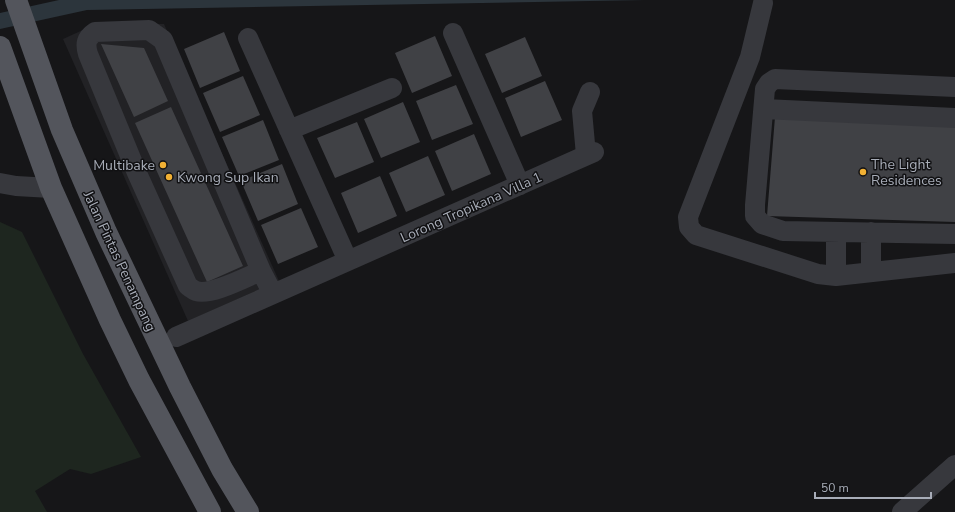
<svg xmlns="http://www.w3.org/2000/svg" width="955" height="512" font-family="'Nunito Sans',sans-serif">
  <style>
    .built { fill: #222225 }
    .green { fill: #1e261f }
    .water { fill: #2c353c }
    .building { fill: #404145 }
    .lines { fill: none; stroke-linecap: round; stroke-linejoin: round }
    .minor { stroke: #37383d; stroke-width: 20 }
    .major { stroke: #53555c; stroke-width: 22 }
    .poi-dot { fill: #f2b134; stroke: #111113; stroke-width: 1.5 }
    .labels { text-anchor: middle; stroke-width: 3; stroke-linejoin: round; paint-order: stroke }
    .poi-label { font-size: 14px; fill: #a8adb8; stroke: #111113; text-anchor: start }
    .street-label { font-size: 14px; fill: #a8adb8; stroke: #111113 }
  </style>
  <rect width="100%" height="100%" fill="#161618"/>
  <path class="built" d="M96,24H164L279,281L188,321L63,39Z"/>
  <path class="green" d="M0,222L22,232L83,354L141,457L91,474L70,469L35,491L47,512H0Z"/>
  <path class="water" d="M59,0H645L87,10L0,29V13Z"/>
  <path class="building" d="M224,32L240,71L200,88L184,49Z
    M435,36L452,76L412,93L395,53Z
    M525,37L542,76L502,93L485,54Z
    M101,44L144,48L168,101L134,117Z
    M243,76L260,115L220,132L203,93Z
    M545,81L562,120L521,137L505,98Z
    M456,85L473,124L432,140L416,101Z
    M403,102L420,142L381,158L364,119Z
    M171,107L243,266L207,282L135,123Z
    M775,117L955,127V222L767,216Z
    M263,120L279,160L239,176L222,137Z
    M357,122L374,162L335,178L317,138Z
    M474,134L491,174L452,191L435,151Z
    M428,156L445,195L406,212L389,173Z
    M282,164L298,204L258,221L241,181Z
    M380,176L397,216L358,233L341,193Z
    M301,208L318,247L278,264L261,225Z"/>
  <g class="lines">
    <path class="minor" d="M763,3L750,57L688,217L689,227L696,235L818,274L836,276L955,263
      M453,33L520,185
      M248,38L348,261
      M955,87L775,79L769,83L765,89L755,205V216L762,224L783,231L955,234
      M764,109L955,118
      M289,130L392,88
      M586,155L582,111L590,92
      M0,183L16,186L51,188
      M871,232V272
      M261,271C246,277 211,296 196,291C193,290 191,288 188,286L137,173L88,54C85,44 86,38 95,32L149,30L163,40L261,271L273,294
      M836,276V232
      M176,337L594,152
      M902,512L955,465"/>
    <path class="major" d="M16,0L62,130L106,232L180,387L222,469L248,512
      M0,47L51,188L110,320L139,380L210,512"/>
  </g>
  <g class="poi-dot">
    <circle cx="163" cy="165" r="4"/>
    <circle cx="863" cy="172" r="4"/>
    <circle cx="169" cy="177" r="4"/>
  </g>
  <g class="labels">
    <g class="poi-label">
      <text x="871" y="169">The Light<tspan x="871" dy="16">Residences</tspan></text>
      <text x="155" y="170" text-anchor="end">Multibake</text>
      <text x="177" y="182">Kwong Sup Ikan</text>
    </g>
    <g class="street-label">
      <text transform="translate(471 207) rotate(-24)" y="5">Lorong Tropikana Villa 1</text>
      <text transform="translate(120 261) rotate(65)" y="5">Jalan Pintas Penampang</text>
    </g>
  </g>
  <path d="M815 492v6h116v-6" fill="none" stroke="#a8adb8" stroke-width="2"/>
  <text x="821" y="492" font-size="12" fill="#a8adb8" stroke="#111113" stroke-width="3" paint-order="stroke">50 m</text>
</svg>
